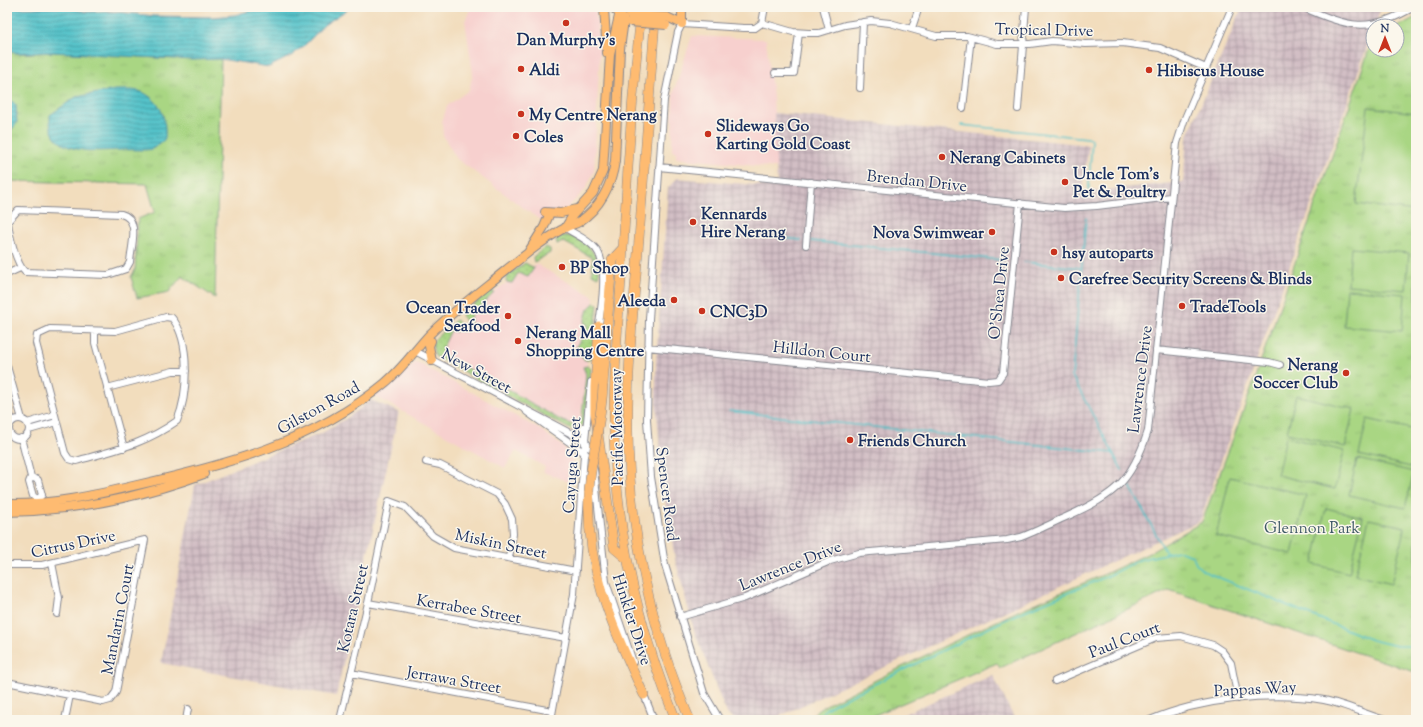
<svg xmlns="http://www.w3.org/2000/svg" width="1423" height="727" font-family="'Sorts Mill Goudy',serif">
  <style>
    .built { fill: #f7d0ce }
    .industrial { fill: url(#industrial-grid) }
    .grass { fill: url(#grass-dots); stroke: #628270 }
    .park { fill: url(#park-tufts); stroke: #628270 }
    .garden { fill: #a9d683; stroke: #628270 }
    .water { fill: url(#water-rules); stroke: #387894 }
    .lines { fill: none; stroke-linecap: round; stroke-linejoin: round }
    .stream { stroke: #54c2c9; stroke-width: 1.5 }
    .minor-casing { stroke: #86868e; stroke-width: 8 }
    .major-casing { stroke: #86868e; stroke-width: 10 }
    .highway-casing { stroke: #86868e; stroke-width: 10 }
    .minor { stroke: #fff; stroke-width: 6 }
    .major { stroke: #febb71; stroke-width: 8 }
    .highway { stroke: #febb71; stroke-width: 9 }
    .major-bridge-casing { stroke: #86868e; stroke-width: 10; stroke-linecap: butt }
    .highway-bridge-casing { stroke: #86868e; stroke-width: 10; stroke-linecap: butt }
    .major-bridge { stroke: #febb71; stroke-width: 8 }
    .highway-bridge { stroke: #febb71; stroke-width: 9 }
    .poi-dot { fill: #c8321e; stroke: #fbf7ec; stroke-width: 1.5 }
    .labels { text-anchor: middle; stroke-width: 3; stroke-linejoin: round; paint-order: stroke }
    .street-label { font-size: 16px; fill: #1b2f5e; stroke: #fbf7ec }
    .poi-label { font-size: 16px; font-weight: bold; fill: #1b2f5e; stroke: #fbf7ec; text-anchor: start }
    .park-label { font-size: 16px; fill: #3e5967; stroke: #fbf7ec }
  </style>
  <defs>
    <pattern id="industrial-grid" width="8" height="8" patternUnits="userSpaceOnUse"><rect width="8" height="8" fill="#d2bec4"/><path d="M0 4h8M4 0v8" fill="none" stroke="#aa9ba2"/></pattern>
    <pattern id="grass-dots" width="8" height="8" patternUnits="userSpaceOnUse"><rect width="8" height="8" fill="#a9d683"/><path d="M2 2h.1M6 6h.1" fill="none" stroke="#91b874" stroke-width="1.8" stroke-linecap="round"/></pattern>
    <pattern id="park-tufts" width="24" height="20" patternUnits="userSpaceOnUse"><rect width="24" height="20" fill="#a9d683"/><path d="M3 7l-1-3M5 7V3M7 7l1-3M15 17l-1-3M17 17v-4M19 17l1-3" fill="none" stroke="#91b874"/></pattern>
    <pattern id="water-rules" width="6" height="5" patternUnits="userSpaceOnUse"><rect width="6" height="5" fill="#54c2c9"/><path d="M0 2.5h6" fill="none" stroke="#459ea6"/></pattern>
  </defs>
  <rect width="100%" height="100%" fill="#fbf7ec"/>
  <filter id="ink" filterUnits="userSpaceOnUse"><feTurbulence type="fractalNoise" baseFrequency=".025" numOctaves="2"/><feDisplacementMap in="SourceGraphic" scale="8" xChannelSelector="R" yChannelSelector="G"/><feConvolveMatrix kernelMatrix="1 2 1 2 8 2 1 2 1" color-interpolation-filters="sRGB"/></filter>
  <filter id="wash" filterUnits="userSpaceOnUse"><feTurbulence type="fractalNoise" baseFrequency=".012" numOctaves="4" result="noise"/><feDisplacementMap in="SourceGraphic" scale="16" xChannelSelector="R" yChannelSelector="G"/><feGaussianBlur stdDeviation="0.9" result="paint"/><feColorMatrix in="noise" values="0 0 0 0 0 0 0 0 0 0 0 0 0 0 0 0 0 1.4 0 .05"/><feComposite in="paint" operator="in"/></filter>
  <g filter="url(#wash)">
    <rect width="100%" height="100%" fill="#f2ddbd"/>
    <path class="built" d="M471,7H595L600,47L594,171L585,190L553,222L540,220L457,159L443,136L442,122L447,106L469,90L473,74L465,21Z
      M692,36L766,39L773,97L777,168L676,158V152L672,151L673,94Z
      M536,264L594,297L581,416L579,422L574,425L562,421L443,355L442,349L451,330L457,329L499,288Z
      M416,362L541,430L570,452L572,458V483L543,472L545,467L516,451L505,468L373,395Z"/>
    <path class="industrial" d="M1242,7H1388L1380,11L1375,26H1373V30L1200,521L771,720H735L728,715L723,705L694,630L675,559L663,488L656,401V363L668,188L677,178L777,187L774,113L1089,145L1082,192L1183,182L1187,138Z
      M371,400L399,412L336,696L161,663L195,485L322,433L347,418Z
      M993,675L1015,720H890Z"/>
    <path class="grass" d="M561,236C582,233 604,257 598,277L592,274L593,258L564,242L557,244L556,240Z
      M546,247L550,249V253L534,262L533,257Z
      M525,263L534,268L528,277L518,273L512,283L506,282L507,276Z
      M491,289L494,293L470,316L471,324L469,328L462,316L463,314Z
      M594,303L598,304L592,357L589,360H585L581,357L584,351L576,347L588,325L584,323L588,309Z
      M456,320L462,325L463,332L458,329L456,332L451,330L442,349L443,355L499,385L495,389L435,356L432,344L436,338Z
      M588,366L591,369L585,420C582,427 578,430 570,429L502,393L505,388L562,421L574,425L582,419L586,374L583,367Z"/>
    <path class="park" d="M1416,17V675L1415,672L1169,590L1000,668L997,663L863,720H805L824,706L932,652L1020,610L1105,574L1151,552L1202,522L1248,398L1373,38V50H1397V27Z
      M7,49C18,57 39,52 52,52C109,53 164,61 221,59L215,298L182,276L169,292L137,298L131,277L135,270L138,219L155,212L147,184L7,181Z"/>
    <path class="garden" d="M1368,107L1416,113V211L1356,204Z
      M1351,248L1409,253L1406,290L1348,285Z
      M1347,289L1405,294L1402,331L1344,326Z
      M1296,395L1354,409L1345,447L1287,433Z
      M1367,419L1416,430L1415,468L1359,455Z
      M1286,437L1344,451L1335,489L1277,475Z
      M1357,459L1414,472L1405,508L1349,495Z
      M1230,477L1306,495L1292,554L1216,536Z
      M1326,508L1363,517L1349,573L1313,564Z
      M1369,519L1405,527L1391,584L1355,575Z"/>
    <path class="water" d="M263,7H351L324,25L304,46L291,56L269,67L221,59L193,60L53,52L16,53L7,48V8H68L88,12L106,11L155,16L213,17L235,15Z
      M115,90C123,90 137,89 144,93C163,103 166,120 165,139C161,142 156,147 152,149C144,151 130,149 121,150C92,151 47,156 50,115L76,97Z
      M7,96L16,105L17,123L7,135Z"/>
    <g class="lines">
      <path class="stream" d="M961,125L1088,138L1092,140L1088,197
        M1086,218L1072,376L1122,470
        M783,238L801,240
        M811,241L1003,260
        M1024,262L1081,268
        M729,411L1113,453
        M1130,486L1166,553
        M813,720L827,708L844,699L1015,615L1108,576L1139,560L1178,551L1193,556L1196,564L1203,571L1372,640L1397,646H1416"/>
    </g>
  </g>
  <g filter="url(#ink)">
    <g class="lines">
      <defs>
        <path id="minor" d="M823,7L829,30
          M1302,7C1349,27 1368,34 1414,7
          M762,23L793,32L809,33H819L845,25L871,21L890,23L936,36H967L997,44H1030L1052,41L1085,44L1122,43L1160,48L1206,68
          M762,23L765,7
          M912,28L919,7
          M775,73H794L799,33
          M860,88L863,22
          M963,108L971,37
          M1018,109L1026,7
          M659,167L1064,208L1097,206L1171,197
          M18,210L121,214C141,219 131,246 130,262L126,269L108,275L25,272C16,264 9,234 8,221Z
          M565,228C575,234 589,240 596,249C609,265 601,311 598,330
          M806,245L811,182
          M7,274L20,268
          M166,317L172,318C191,341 188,395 177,421C143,445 115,450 76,461L69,459L65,453L36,343L37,335L50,329L115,331Z
          M95,331V343L124,448
          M647,347L989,381L998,380L1003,373L1020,203
          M1156,350L1269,362L1280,365
          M415,351L585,441L594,453
          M7,366L22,419
          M107,388L173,371H186
          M7,403L12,422
          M527,412L586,454
          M9 429a10 10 0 1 1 20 0a10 10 0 1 1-20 0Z
          M27,423L55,415
          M29,430L57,422
          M571,433L581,430L587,424
          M21,438L31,477L29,482L33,496L38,499
          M426,462L440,465L497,494L505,504L512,519L513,534L509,558
          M594,469L606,582L633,662
          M31,477L38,480L42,495L38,499L39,503
          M52,563L59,598L57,614
          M7,565H42L145,540L116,692L110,700L103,702L7,682
          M368,603L566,638
          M680,617L745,598L830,561L859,553L1007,540L1021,537C1037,531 1052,523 1068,516C1115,495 1132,481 1148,431L1177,143L1185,118L1232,7
          M351,673L552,711
          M1055,681L1156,638L1181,636L1213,645L1222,651L1231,663L1238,699
          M643,692L654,720
          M65,720L70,695
          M186,720L188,709
          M340,720L368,603L389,501L405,507L433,536L454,548L576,571
          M551,720L574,594L585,441L591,382
          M720,720L704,693L665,565L651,477L647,420L649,319L664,100L678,32L682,24L744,28H755L762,23
          M1150,720C1200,699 1270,691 1324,700C1344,704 1365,714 1385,720"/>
        <path id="major" d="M604,8L607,53
          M667,17L682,24
          M682,24V7
          M545,212L561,213L577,209
          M565,228L573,215L593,193L603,171L610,55L621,7
          M529,251L544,227L549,215
          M431,341L429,346L432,361
          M7,504C50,505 95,495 137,485C225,465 314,442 385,383C402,369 415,350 430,334C453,311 480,291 506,270C521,258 548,236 565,228C570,225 574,225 579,222C600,208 612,185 615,161L620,49L624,20L620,14L612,7
          M7,512C75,511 141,497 204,474"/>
        <path id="highway" d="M642,7C632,88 628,168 623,249C620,304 614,358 614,413C613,518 636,623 676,720
          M656,7C650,84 644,161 639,239C634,303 627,367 628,431C629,529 651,630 690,720
          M599,326L595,387V412L614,548L627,559
          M603,385L612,260L623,248
          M589,492C585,570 613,627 644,695"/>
      </defs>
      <use href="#minor" class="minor-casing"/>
      <use href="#major" class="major-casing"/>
      <use href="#highway" class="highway-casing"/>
      <use href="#minor" class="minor"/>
      <use href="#major" class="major"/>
      <use href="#highway" class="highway"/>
      <defs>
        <path id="major-bridge" d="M630,15L667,17
          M630,22L666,25"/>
        <path id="highway-bridge" d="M589,492C591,456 602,421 603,385"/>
      </defs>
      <use href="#major-bridge" class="major-bridge-casing"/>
      <use href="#highway-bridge" class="highway-bridge-casing"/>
      <use href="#major-bridge" class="major-bridge"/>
      <use href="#highway-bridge" class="highway-bridge"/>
    </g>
  </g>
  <g class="poi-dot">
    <circle cx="566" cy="23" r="4"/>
    <circle cx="521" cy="69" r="4"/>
    <circle cx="1149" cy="70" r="4"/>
    <circle cx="521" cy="114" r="4"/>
    <circle cx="708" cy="134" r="4"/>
    <circle cx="516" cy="136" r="4"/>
    <circle cx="942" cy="157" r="4"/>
    <circle cx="1065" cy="182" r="4"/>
    <circle cx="693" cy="222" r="4"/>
    <circle cx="992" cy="232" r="4"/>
    <circle cx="1054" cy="252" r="4"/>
    <circle cx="562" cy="267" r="4"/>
    <circle cx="1061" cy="278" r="4"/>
    <circle cx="674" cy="300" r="4"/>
    <circle cx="1182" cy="306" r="4"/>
    <circle cx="702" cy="311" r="4"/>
    <circle cx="508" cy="316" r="4"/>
    <circle cx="518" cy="341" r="4"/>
    <circle cx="1346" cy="373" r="4"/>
    <circle cx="850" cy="440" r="4"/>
  </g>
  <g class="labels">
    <g class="street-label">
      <text transform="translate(1044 29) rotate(1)" y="6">Tropical Drive</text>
      <text transform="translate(917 180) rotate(6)" y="6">Brendan Drive</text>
      <text transform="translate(998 293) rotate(-84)" y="6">O'Shea Drive</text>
      <text transform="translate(822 351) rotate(6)" y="6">Hilldon Court</text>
      <text transform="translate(477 370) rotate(28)" y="6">New Street</text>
      <text transform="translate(1139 379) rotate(-83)" y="6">Lawrence Drive</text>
      <text transform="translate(318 407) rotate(-29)" y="6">Gilston Road</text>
      <text transform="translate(616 427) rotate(-91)" y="6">Pacific Motorway</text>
      <text transform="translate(571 465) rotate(-86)" y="6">Cayuga Street</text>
      <text transform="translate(668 494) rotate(83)" y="6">Spencer Road</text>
      <text transform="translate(73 543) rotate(-12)" y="6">Citrus Drive</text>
      <text transform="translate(501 543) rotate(12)" y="6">Miskin Street</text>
      <text transform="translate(790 565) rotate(-22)" y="6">Lawrence Drive</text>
      <text transform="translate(352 608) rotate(-77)" y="6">Kotara Street</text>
      <text transform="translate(469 608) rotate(10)" y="6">Kerrabee Street</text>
      <text transform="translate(117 619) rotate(-79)" y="6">Mandarin Court</text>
      <text transform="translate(633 619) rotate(72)" y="6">Hinkler Drive</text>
      <text transform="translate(1124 639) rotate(-21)" y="6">Paul Court</text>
      <text transform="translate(454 679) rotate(10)" y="6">Jerrawa Street</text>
      <text transform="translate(1255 688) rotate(-3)" y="6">Pappas Way</text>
    </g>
    <g class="poi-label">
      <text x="566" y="45" text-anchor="middle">Dan Murphy's</text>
      <text x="529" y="75">Aldi</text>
      <text x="1157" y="76">Hibiscus House</text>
      <text x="529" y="120">My Centre Nerang</text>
      <text x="716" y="131">Slideways Go<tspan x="716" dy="18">Karting Gold Coast</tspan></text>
      <text x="524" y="142">Coles</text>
      <text x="950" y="163">Nerang Cabinets</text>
      <text x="1073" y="179">Uncle Tom's<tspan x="1073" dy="18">Pet &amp; Poultry</tspan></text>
      <text x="701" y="219">Kennards<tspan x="701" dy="18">Hire Nerang</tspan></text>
      <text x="984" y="238" text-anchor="end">Nova Swimwear</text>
      <text x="1062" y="258">hsy autoparts</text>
      <text x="570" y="273">BP Shop</text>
      <text x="1069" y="284">Carefree Security Screens &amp; Blinds</text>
      <text x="666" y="306" text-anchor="end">Aleeda</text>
      <text x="1190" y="312">TradeTools</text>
      <text x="500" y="313" text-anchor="end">Ocean Trader<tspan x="500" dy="18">Seafood</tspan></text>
      <text x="710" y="317">CNC3D</text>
      <text x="526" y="338">Nerang Mall<tspan x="526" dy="18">Shopping Centre</tspan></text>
      <text x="1338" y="370" text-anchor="end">Nerang<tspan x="1338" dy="18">Soccer Club</tspan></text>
      <text x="858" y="446">Friends Church</text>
    </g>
    <g class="park-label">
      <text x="1312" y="533">Glennon Park</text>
    </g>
  </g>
  <rect width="1423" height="727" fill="none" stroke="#fbf7ec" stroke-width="24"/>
  <g transform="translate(1385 38)"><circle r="19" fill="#fbf7ec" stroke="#a1a7b3"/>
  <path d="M0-3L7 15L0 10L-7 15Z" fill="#c8321e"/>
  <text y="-6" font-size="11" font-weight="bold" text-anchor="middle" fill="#1b2f5e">N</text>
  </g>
</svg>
